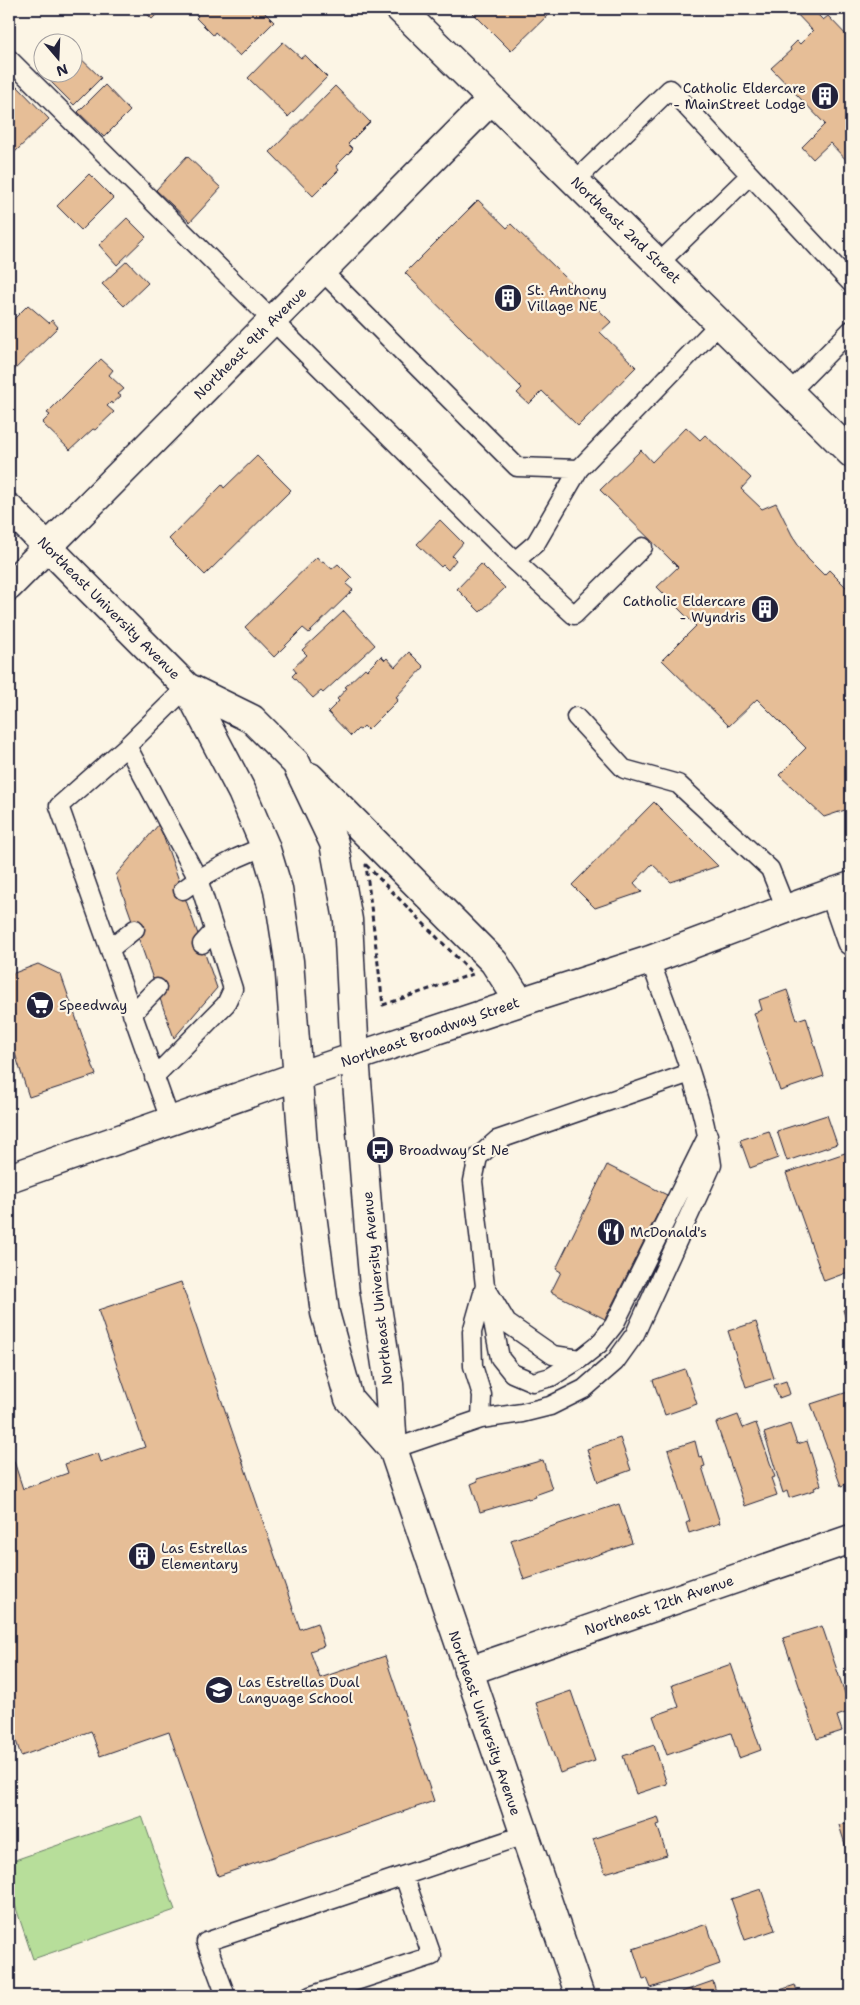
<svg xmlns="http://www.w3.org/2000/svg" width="860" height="2005" font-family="'Shantell Sans',sans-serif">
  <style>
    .green { fill: #b7de9a; stroke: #6c806a }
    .building { fill: #e6be97; stroke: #22223b }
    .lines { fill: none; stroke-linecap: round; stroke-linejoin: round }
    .service-casing { stroke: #22223b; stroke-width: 21 }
    .minor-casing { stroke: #22223b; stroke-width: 31 }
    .tertiary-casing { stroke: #22223b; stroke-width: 31 }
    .secondary-casing { stroke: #22223b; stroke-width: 31 }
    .path { stroke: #22223b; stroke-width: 3; stroke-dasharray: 5 4; stroke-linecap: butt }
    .service { stroke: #fcf5e5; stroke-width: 18 }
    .minor { stroke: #fcf5e5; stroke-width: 28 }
    .tertiary { stroke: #fcf5e5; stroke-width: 28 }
    .secondary { stroke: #fcf5e5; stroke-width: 28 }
    .labels { text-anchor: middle; stroke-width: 4.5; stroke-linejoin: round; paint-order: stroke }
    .poi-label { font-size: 14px; fill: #22223b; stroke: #fcf5e5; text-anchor: start }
    .street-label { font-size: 14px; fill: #22223b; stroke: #fcf5e5 }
  </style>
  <rect width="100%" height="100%" fill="#fcf5e5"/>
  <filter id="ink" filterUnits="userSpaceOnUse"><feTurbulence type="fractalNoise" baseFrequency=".02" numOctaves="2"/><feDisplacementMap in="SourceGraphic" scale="10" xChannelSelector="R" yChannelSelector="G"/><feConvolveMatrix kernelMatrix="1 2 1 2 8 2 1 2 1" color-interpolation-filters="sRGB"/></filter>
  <g filter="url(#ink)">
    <path class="green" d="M142,1816L175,1910L33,1959L9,1887V1862Z"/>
    <path class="building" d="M142,9H162L152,19Z
      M191,9H261L274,22L240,56L215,32L213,35L196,18L198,16Z
      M469,9H554L511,51Z
      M795,9H812L823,20L828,16L851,40V165L830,143L813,159L802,147L825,124L771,68L791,50L790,48L797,41L800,44L813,31L793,10Z
      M283,42L301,58L305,55L327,77L288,117L248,78Z
      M74,52L101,78L74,105L48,79L54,72H72Z
      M105,85L130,111L104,137L78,112Z
      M17,86L49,119L14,153L9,147V95Z
      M335,86L370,122L348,144L353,149L336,166L339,170L313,196L270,152Z
      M187,156L221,188L190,222L156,190Z
      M89,174L113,198L81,230L57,206Z
      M478,200L507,228L511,224L611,322L600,332L636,367L578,426L542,391L529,404L517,393L522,388L405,273Z
      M127,218L146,237L117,265L99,245Z
      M127,261L148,283L124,306L102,284Z
      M28,305L49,323L52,320L58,327L9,375V324Z
      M101,359L113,370L109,375L124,389L118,394L121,396L112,404L111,402L107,406L114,412L95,430L93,429L70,450L42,423L50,415L47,413Z
      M686,427L700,440L705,435L751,478L741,489L762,509L776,503L792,535L808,559L824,575L829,570L851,592V808L824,817L779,775L806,748L757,699L729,726L662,660L696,626L657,587L678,567L600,490L641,450L652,462Z
      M257,456L291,490L205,575L169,539L222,485L224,488Z
      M440,520L463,543L452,556L456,560L448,570L443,565L441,567L417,544Z
      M317,557L321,562L323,561L332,569L338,564L352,578L346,584L353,590L309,633L303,628L274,657L245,627Z
      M481,564L505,588L480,612L457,589Z
      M344,611L375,645L323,693L321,691L313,698L292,676L296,672L293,668L307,655L302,650Z
      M409,652L424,667L396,697L398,700L368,730L364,726L360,730L358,729L351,736L328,712L339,701L337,699L347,688L345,687L365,668L367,670L381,656L385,660L387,658L395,667Z
      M654,802L718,866L671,882L652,864L634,883L642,892L595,908L572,885Z
      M159,824L217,988L174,1038L116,875Z
      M38,964L61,975L96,1075L29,1097L9,1035V975Z
      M787,990L797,1020L806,1017L824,1076L780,1091L754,1013L762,1010L759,1000Z
      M827,1115L837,1144L787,1161L777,1131Z
      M769,1131L778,1158L750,1168L740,1140Z
      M848,1152L851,1161V1271L824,1281L786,1173Z
      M607,1165L667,1195L605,1319L551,1292L561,1272L556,1269Z
      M181,1282L300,1629L317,1623L324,1646L310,1651L320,1678L385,1656L434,1801L218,1876L169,1732L100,1756L91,1731L21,1756L9,1719V1446L23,1489L68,1473L65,1464L98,1453L101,1462L145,1447L98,1310Z
      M851,1307V1335L843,1310Z
      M756,1322L774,1378L746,1387L728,1331Z
      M685,1369L697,1404L665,1415L653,1380Z
      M786,1381L790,1394L779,1398L774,1385Z
      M851,1391V1482L841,1486L811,1404Z
      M738,1415L743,1428L756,1423L775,1477L771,1478L777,1495L745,1506L716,1423Z
      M790,1424L797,1444L807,1441L821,1485L814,1488L815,1490L789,1498L787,1491L783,1493L764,1433Z
      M620,1438L631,1470L598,1482L587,1449Z
      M695,1441L699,1457L702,1456L705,1466L702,1467L720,1523L689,1533L686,1523L690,1521L668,1450Z
      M543,1460L552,1489L535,1495L536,1497L528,1499V1498L480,1512L471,1484L478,1481L477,1479Z
      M619,1504L632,1543L524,1580L511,1540Z
      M822,1626L851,1711L837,1716L842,1731L817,1739L783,1638Z
      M731,1664L761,1750L739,1758L731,1733L667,1755L653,1716L679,1707L672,1685Z
      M571,1691L595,1761L560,1773L536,1703Z
      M654,1745L667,1784L636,1794L623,1756Z
      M658,1817L660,1824L657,1825L667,1855L605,1873L593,1839Z
      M851,1822V1856L849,1857L839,1825Z
      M761,1889L775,1930L745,1940L731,1899Z
      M707,1924L720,1964L651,1988L647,1978L643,1979L633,1949Z
      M713,1981L717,1996H670Z
      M795,1985L799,1996H765V1995Z"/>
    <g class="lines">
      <defs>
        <path id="service" d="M9,59L515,561L574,615L643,547
          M575,181L670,89L851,283
          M660,262L750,175
          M322,271L517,467L579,469
          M790,392L851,330
          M515,561L536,543L579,469L720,323
          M576,717L624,769L678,784L770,869L786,909
          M127,746L187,687
          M202,944L214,931
          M110,949L135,929
          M132,1014L157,988
          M154,1077L226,1004L233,989L198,879L183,890
          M170,1120L59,806L127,746L198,879L237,858L265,846
          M485,1286L507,1323L553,1355L580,1359L599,1344L614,1325L708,1135
          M489,1301L500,1358L512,1373L533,1382L551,1377L580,1359
          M481,1419L482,1395L473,1366L472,1332L485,1286L473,1181L478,1157L497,1140L690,1073
          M393,1449L481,1419L522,1413L550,1406L584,1389L615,1362L635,1334L712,1165C703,1094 674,1027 650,960
          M226,1996L206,1942L524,1835
          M310,1996L432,1956L404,1876"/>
        <path id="minor" d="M9,586L491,100
          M834,892L851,941
          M468,1671L851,1539"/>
        <path id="tertiary" d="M400,9L851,453"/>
        <path id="secondary" d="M9,508L187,687L242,792L265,846L278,889L289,961L303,1146L325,1313L349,1399L393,1449
          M187,687L252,719L296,763L334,843L348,920L355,1057L369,1230L374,1287L389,1384L393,1449L580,1996
          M310,777L494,962L520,1002
          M9,1178L298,1076L520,1002L650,960L786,909L851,886"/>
      </defs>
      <use href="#service" class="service-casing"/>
      <use href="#minor" class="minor-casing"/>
      <use href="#tertiary" class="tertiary-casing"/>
      <use href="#secondary" class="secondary-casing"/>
      <path class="path" d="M366,865L473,974L383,1005Z"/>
      <use href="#service" class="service"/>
      <use href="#minor" class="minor"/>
      <use href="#tertiary" class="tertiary"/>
      <use href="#secondary" class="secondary"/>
    </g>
  </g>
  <defs>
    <symbol id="building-disc" viewBox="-11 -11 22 22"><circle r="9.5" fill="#22223b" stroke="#fcf5e5"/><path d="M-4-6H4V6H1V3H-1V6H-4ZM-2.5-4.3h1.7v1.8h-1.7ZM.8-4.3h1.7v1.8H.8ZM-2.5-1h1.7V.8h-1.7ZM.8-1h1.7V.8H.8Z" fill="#fff"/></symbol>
    <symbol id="supermarket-disc" viewBox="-11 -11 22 22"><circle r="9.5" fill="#22223b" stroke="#fcf5e5"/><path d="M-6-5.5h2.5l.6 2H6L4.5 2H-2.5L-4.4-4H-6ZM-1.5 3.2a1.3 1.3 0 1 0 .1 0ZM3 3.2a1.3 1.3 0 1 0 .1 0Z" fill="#fff"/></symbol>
    <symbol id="bus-disc" viewBox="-11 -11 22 22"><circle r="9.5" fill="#22223b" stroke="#fcf5e5"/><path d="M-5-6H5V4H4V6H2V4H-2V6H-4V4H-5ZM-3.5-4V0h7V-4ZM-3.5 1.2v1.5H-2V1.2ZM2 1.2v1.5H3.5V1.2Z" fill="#fff"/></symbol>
    <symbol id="restaurant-disc" viewBox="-11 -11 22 22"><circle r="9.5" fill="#22223b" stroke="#fcf5e5"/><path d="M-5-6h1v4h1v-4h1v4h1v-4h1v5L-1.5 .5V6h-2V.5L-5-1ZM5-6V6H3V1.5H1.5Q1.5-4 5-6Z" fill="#fff"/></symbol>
    <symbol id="school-disc" viewBox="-11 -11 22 22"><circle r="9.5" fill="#22223b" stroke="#fcf5e5"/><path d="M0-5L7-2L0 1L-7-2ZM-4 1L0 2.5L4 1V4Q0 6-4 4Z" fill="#fff"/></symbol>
  </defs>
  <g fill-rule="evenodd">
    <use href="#building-disc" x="809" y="80" width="32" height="32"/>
    <use href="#building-disc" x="492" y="282" width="32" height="32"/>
    <use href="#building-disc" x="749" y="593" width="32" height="32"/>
    <use href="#supermarket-disc" x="24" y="989" width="32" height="32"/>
    <use href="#bus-disc" x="364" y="1134" width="32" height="32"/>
    <use href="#restaurant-disc" x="595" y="1216" width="32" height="32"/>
    <use href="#building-disc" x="126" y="1540" width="32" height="32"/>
    <use href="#school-disc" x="203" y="1674" width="32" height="32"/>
  </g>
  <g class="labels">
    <g class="poi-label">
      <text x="806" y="93" text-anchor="end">Catholic Eldercare<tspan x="806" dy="16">- MainStreet Lodge</tspan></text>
      <text x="527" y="295">St. Anthony<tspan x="527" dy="16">Village NE</tspan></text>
      <text x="746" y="606" text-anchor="end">Catholic Eldercare<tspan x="746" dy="16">- Wyndris</tspan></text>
      <text x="59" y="1010">Speedway</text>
      <text x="399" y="1155">Broadway St Ne</text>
      <text x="630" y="1237">McDonald's</text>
      <text x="161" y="1553">Las Estrellas<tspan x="161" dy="16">Elementary</tspan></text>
      <text x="238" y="1687">Las Estrellas Dual<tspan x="238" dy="16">Language School</tspan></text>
    </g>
    <g class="street-label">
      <text transform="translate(626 230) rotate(44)" y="5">Northeast 2nd Street</text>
      <text transform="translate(250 343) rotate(-45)" y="5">Northeast 9th Avenue</text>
      <text transform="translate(109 608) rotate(45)" y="5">Northeast University Avenue</text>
      <text transform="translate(430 1032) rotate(-19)" y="5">Northeast Broadway Street</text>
      <text transform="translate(377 1288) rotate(-96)" y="5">Northeast University Avenue</text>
      <text transform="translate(659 1605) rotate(-19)" y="5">Northeast 12th Avenue</text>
      <text transform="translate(485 1723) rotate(71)" y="5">Northeast University Avenue</text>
    </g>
  </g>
  <rect width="860" height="2005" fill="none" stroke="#fcf5e5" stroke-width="30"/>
  <rect x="15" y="15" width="830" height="1975" fill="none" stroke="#22223b" stroke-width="2" filter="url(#ink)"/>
  <g transform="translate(58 58) rotate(161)"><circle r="24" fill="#fcf5e5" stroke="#a5a1a1"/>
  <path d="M0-4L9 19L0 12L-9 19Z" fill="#22223b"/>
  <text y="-8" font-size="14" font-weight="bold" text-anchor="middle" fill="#22223b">N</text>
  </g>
</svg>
